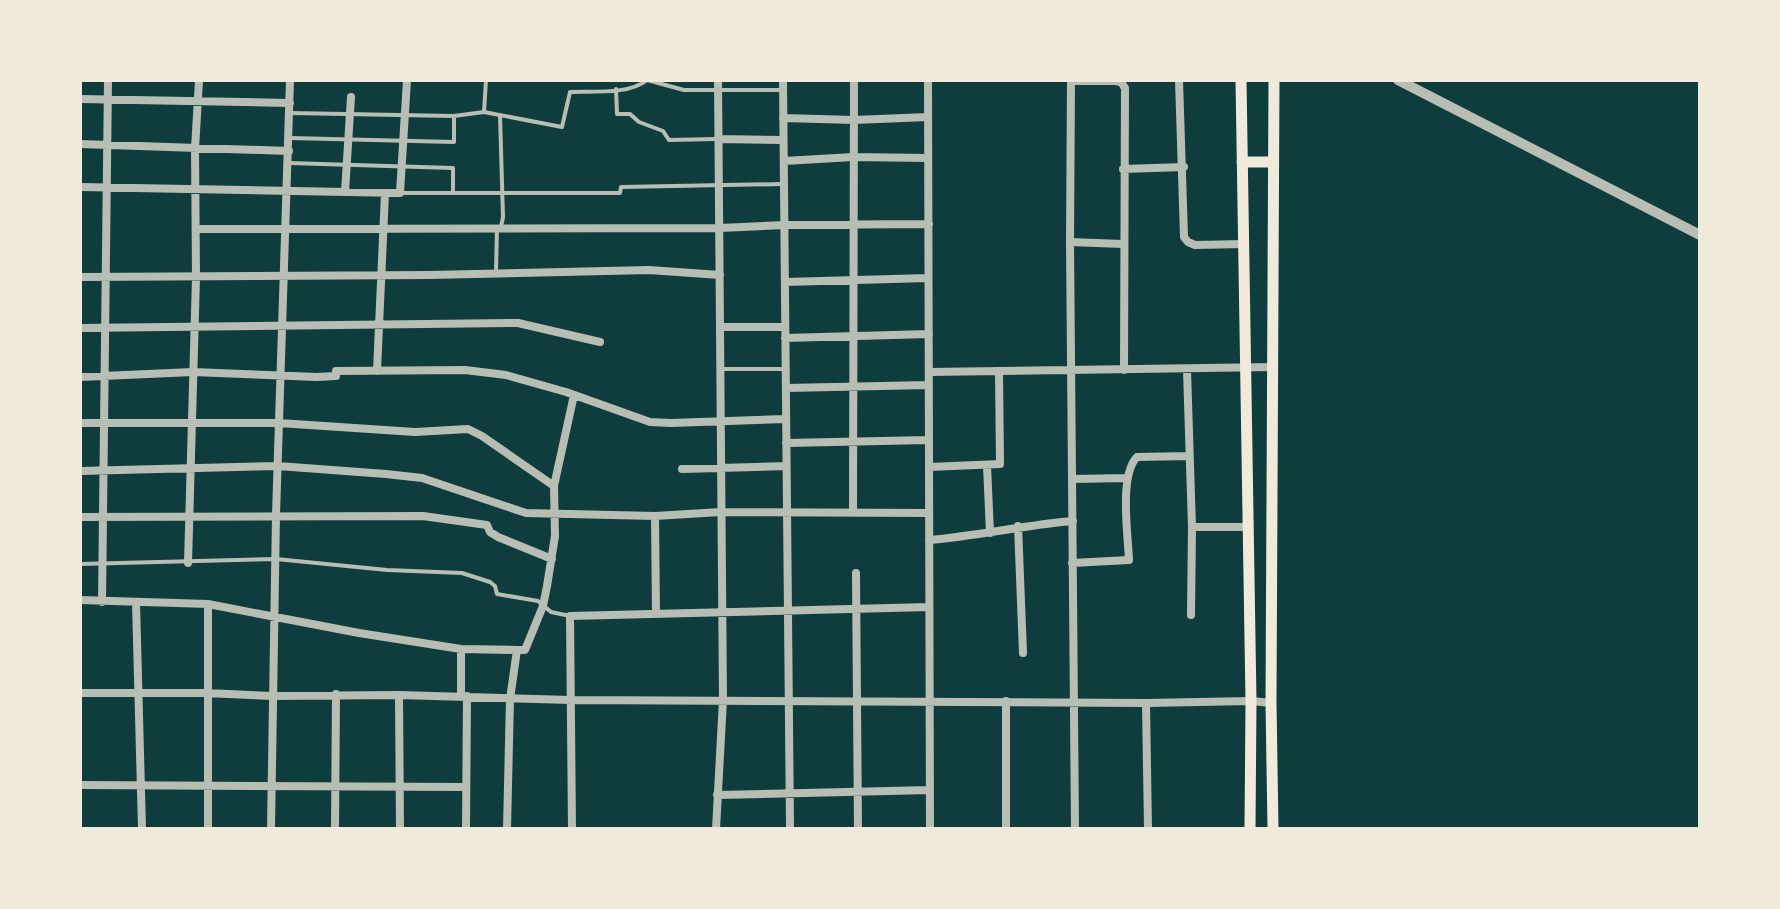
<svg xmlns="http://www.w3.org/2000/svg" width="1780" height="909" font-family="'Playfair Display',serif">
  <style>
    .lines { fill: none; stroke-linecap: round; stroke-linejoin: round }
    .service { stroke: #b8beb3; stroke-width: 4 }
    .minor { stroke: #b8beb3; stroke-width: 8 }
    .tertiary { stroke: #b8beb3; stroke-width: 10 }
    .secondary { stroke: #f1e9da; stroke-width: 11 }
  </style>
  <rect width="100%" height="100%" fill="#0f3d3e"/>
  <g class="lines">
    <path class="service" d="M616,89L617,114H630L639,122L663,131L669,140L716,139
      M484,112L562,127L570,92C592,91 629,95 647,80L684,90H781
      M290,113L454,116
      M500,115L503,217L501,227
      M290,138L454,142V116L484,112L486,80
      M289,163L453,168V193
      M402,193H620L621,187L784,184
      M496,273L497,227
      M720,369H786
      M80,564L276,559L387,570L462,573L490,582L495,586L497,594L538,601L551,612L570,616"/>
    <path class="minor" d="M783,80L790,829
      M928,80L930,829
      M1071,80L1070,242L1075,829
      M1179,80L1184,237L1188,242L1195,245L1244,244
      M1071,81H1115L1121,82L1125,88L1124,370
      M80,99L290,103
      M783,118L854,120L928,117
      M718,139L783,140
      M80,144L289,151
      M784,161L853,157L928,158
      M1123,169L1184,167
      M80,187L400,193L407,80
      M345,192L351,97
      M196,229L720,228L785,225L929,224
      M1070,242L1123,244
      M80,277L429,275L649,270L720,275
      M785,282L928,278
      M720,327H785
      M80,328L518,323L600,342
      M785,338L929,334
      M1187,370L1192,527L1191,615
      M377,371L385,193
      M929,372L1272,367
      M80,377L193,372L317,377L336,376V371L465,370L506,375L566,392L650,422L671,423L786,419
      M786,388L929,385
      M80,423H279L415,432L468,429L482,436L554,486
      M786,443L929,440
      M987,465L990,533
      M929,467L1000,464L999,371
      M682,469L786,466
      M80,471L278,466L386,474L422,478L526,513L655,516L721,512L929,513
      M1072,479L1127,478
      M853,512L854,80
      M655,516L656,614
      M80,517L423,516L487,525L490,532L498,537L552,559
      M1018,526L1023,653
      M1192,527H1247
      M929,540C978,536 1024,525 1073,521
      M188,563L196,278L195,149L199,80
      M1072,563L1129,560C1128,535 1119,475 1137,457L1189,456
      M856,573L858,829
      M80,600L208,604L359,633L461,649L517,650
      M102,602L108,80
      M136,602L142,829
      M461,649V696
      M80,693H206L272,696L399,695L571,700L1146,703L1251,701L1271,703
      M399,695L400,829
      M1006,701V829
      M1146,703L1148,829
      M80,785L466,787
      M717,795L930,790
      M208,829V604
      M271,829L276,515L290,80
      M335,829L336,694
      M466,829L467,696
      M507,829L510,699L517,650H525L543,606L547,586L555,536L554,486L574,395
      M572,829L570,616L929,607
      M716,829L723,700L718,80"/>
    <path class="tertiary" d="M1398,80L1700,235"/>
    <path class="secondary" d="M1241,80L1251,701L1250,829
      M1242,162H1273
      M1273,829L1271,703L1274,80"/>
  </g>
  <rect width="1780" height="909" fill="none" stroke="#f1e9da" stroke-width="164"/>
</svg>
